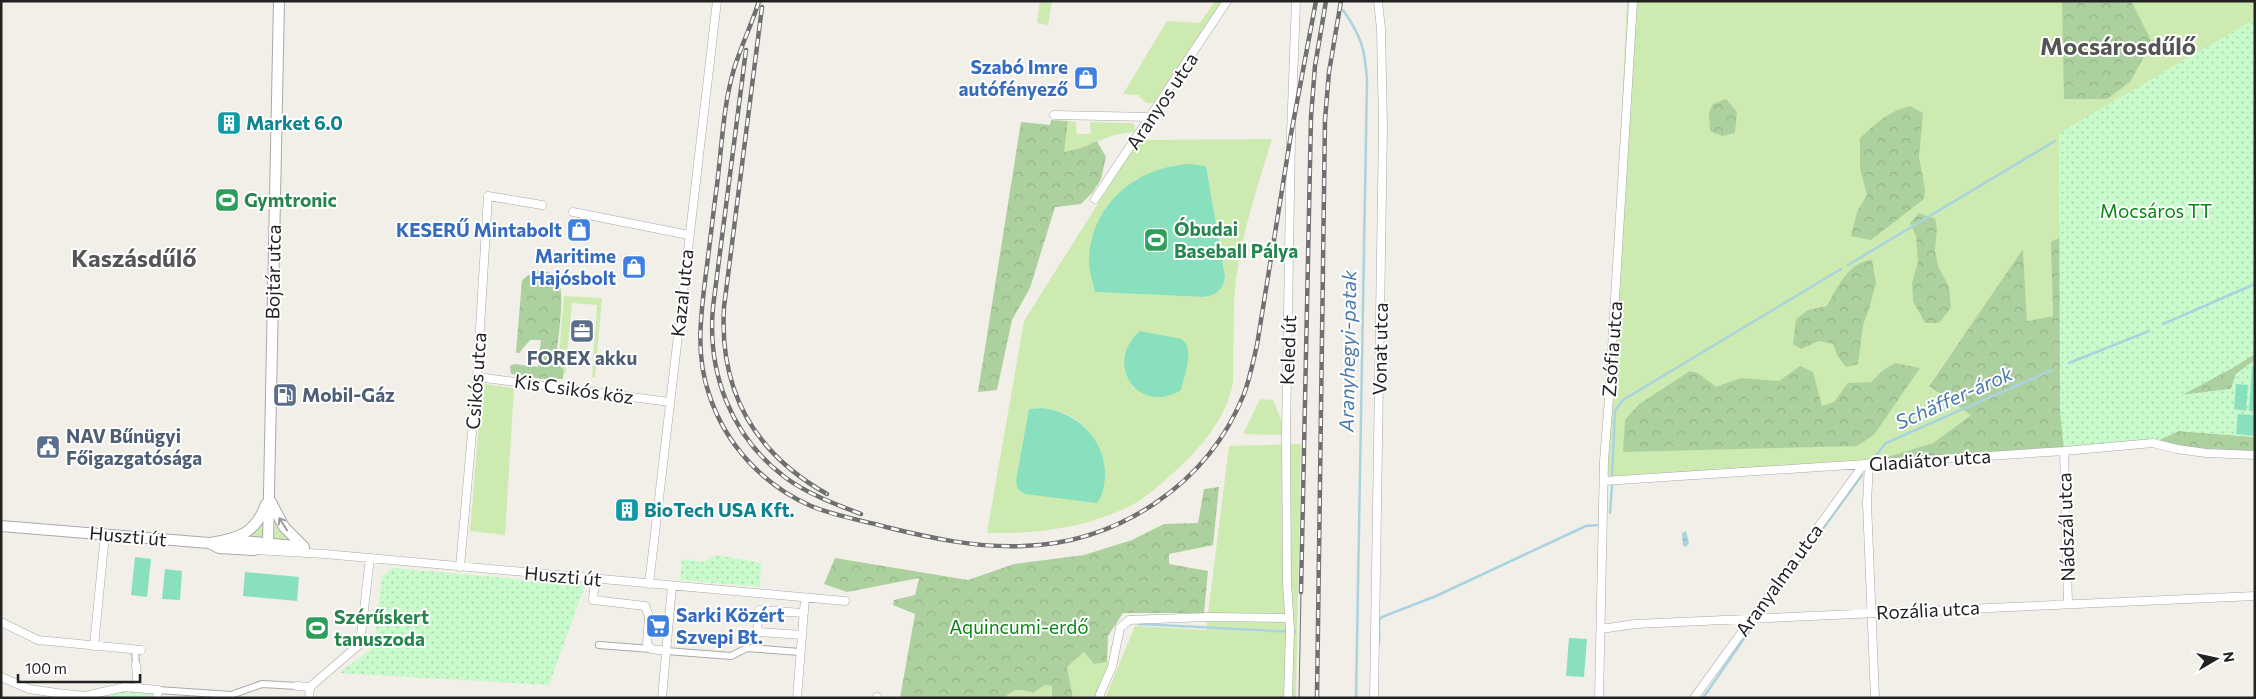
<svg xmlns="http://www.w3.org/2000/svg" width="2256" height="699" font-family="Commissioner,sans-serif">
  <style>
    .grass { fill: #cdebb0; fill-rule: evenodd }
    .forest { fill: url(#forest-crowns) }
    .park { fill: url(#park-dots) }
    .pitch { fill: #88e0be }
    .water { fill: url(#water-ripples) }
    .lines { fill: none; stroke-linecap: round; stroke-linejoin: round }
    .stream { stroke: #aad3df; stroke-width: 2.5 }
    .pedestrian-casing { stroke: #a9a9a9; stroke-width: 8 }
    .minor-casing { stroke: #a9a9a9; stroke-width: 9 }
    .tertiary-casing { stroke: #a9a9a9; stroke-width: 12 }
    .pedestrian { stroke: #fff; stroke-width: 6 }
    .minor { stroke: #fff; stroke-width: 8 }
    .tertiary { stroke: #fff; stroke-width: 10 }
    .tram { stroke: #707070; stroke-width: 1 }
    .rail-casing { stroke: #707070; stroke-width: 4.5 }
    .rail { stroke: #fff; stroke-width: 2.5; stroke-dasharray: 8; stroke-linecap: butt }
    .oneway { stroke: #9c9c9c }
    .labels { text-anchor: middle; stroke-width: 4; stroke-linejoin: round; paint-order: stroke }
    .shop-label { font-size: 19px; font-weight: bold; fill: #366cbe; stroke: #fff; text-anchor: end }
    .street-label { font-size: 19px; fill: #222; stroke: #fff }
    .culture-label { font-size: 19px; font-weight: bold; fill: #0d838f; stroke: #fff; text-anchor: start }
    .leisure-label { font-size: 19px; font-weight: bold; fill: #27864d; stroke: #fff; text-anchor: start }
    .park-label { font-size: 19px; fill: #0c8416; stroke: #fff }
    .service-label { font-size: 19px; font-weight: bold; fill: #4e5e75; stroke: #fff; text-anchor: start }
    .water-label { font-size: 20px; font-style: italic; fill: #4a7aab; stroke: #fff }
    .district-label { font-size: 24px; font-weight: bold; fill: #555; stroke: #fff }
  </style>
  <defs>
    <pattern id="forest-crowns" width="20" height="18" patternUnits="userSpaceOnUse" patternTransform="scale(1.25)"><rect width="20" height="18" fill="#add19e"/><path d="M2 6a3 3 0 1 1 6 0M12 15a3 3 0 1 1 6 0" fill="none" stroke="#95b388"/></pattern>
    <pattern id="park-dots" width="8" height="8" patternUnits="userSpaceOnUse" patternTransform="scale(1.25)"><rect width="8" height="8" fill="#c8facc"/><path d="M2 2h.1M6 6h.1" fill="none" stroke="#acd6af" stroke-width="1.8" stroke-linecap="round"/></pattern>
    <pattern id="water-ripples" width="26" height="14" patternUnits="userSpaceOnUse" patternTransform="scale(1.25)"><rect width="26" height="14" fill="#aad3df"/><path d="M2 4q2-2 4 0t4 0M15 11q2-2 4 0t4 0" fill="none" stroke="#92b5bf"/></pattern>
  </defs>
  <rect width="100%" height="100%" fill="#f2efe9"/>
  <path class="grass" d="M1040,1H1052L1048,25L1037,23Z
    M1215,1H1222L1155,103H1146L1138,95L1123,94L1167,21L1200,23Z
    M1627,1H2255V137L2053,316L2027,321L2023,250L1929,385L1972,414L1933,443L1864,464L1604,481Z
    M1068,121L1076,122L1077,134H1091L1090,122L1131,123L1134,124L1135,130L1134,132L1114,135L1081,148L1063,152Z
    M1272,139C1257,188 1240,238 1235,289C1233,314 1234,340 1233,365C1233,373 1234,384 1231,391C1223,420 1202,446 1181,466C1166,479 1151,494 1134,504C1088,528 1038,534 987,533L1024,321L1138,140ZM1174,165L1206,166L1225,276C1224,289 1216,296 1203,297L1095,292L1089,266L1090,249L1095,230L1136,179ZM1188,350L1181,389L1140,392L1132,385L1126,375ZM1042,408C1050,410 1061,411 1068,415C1100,432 1110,467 1100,499L1017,486L1029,409Z
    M564,296L602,298L595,378L592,377L597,305L572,303L565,375H563V369L558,365Z
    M485,384L514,388L505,535L470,531L482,387Z
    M1260,399L1273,400L1283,424L1282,435L1243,434Z
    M1301,444L1296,698H1107L1106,696L1135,626L1206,630L1229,446Z
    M275,521L288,537L287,540L274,539Z
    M264,522L263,534L261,537H250V534Z
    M1084,652L1094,664L1107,662L1110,664L1098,698H1073L1067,667Z
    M1045,685L1052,686L1054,693L1052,698H1004C1017,687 1018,689 1033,693Z"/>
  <path class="forest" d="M2062,1H2131L2152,42L2130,82L2107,99H2064Z
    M1726,99L1737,112L1735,133L1722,136L1710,131L1709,112L1713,104Z
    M1910,106L1923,113L1919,157L1925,189L1924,199L1871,240L1851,236L1857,212L1867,195L1860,169V138C1875,124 1890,110 1910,106Z
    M1051,120L1068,121L1064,152L1081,148L1097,141L1106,157L1101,179L1093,192L1081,204L1055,207L1030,288L1012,320L997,390L978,392L1021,122L1050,125Z
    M2255,137V360L2236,374L2231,389L2181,395L2179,431L2255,437V455L2153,443L1864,464L1933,443L1971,415L1929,386L2023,249L2027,321L2053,316L2051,242Z
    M1919,213L1935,219L1937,229L1935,250L1938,266L1949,287L1951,308L1939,323H1925L1913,301L1912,283L1918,262L1916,236L1910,223Z
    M1872,260L1876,283L1869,309L1863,325L1858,364L1846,367L1838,357L1833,344L1819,341L1801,349L1793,344L1796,319L1808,310L1827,306C1836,289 1849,261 1872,260Z
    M536,270C542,271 549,271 555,275C568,285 557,347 555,363L563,369V379H543L511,374L510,366L514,364L538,367L541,340H530L519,353L516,352L522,280Z
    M1895,363L1920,368L1874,435L1857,446L1623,452L1625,420L1639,404L1690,371L1698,373L1716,387L1741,378L1779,381L1800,366L1813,372L1822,406L1834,402L1848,383L1871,382L1882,371Z
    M1219,487L1213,545L1169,554V564L1208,571L1204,613H1123L1108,636L1107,662L1094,664L1084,652L1067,667L1073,698H1052V686L1045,685L1033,693C1018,689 1017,687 1004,698H900L915,614L893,605L894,600L915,595L919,578L847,592L824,584L835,558L968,580L1014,564L1084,555L1132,540L1164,524L1198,523L1204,489Z"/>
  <path class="park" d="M2255,19V354L2231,369L2182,395L2231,389L2236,374L2255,360V437L2179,431L2153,443L2064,451L2060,411L2059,133Z
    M717,555L761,563L760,587L680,580L682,559L704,562Z
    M393,568L585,585L549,685L339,673L374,647L382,576Z
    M126,689L156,692L155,698H111L112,693Z"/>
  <path class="pitch" d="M1190,164L1206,166L1225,276C1224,289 1216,296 1203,297L1095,292C1093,283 1090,274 1089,265C1088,207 1135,166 1190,164Z
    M1140,331L1181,339C1196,347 1184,376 1181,390C1139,416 1102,364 1140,331Z
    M2252,366L2255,367V411H2249Z
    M2236,384L2248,385L2246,411L2234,409Z
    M1042,408C1077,412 1106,439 1105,477C1104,486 1103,496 1097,503L1025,494L1018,489L1016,481L1029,409Z
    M2238,414L2255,415V436L2236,434Z
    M135,557L151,559L147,597L131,595Z
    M165,569L182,571L180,600L162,599Z
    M245,572L299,577L297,601L243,596Z
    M1569,638L1587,639L1584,677L1566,676Z"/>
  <path class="water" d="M1686,531L1689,543L1686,547L1683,546L1682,533Z"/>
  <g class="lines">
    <path class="stream" d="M1343,10C1361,36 1365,48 1367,80L1356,698
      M1848,265L2055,141
      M2163,324L2255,284
      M2069,363L2149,331
      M1873,459L1886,443L2052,370
      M1878,469L1924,467
      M1612,476L1615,411L1623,400L1841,269
      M1610,513L1612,485
      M1763,611L1862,475
      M1138,624L1295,632
      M1379,642V620L1382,617L1436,596L1586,526L1597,525
      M1703,698L1754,624"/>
    <defs>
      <path id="pedestrian" d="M599,645L651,649
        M135,650L136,665
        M666,651L731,656L747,648L800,652
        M158,690L231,695L262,684L297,686"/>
      <path id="minor" d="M1054,115L1151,117
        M1095,199L1227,1
        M573,212L689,235
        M477,377L670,402
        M2064,451L2068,604
        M1869,463L1867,503L1875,698
        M1604,481L2064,451L2153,443L2177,449L2206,453L2255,455
        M254,550L325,554L845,601
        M460,567L477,377L488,196L542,205
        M595,579L593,600L645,606L649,616L647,644L651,649L666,651
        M649,584L717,1
        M1,622L38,640L141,650
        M1601,629L1635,624L2255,596
        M802,635L757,632L759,610L804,613
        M94,646L105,534
        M136,665L138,688
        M1,677L29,689L57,693L85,696L125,687L158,690L157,698
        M297,686L310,687
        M309,698L310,687L360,644L370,558
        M662,698L672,586
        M797,698L805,598
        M877,698V697
        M1101,698L1100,694L1112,667L1120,628L1129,620L1208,617L1289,618
        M1288,698L1290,629L1287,583L1286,434L1291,134L1296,1
        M1374,698L1383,127L1381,29L1378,1
        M1599,698L1604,461L1609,398L1633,1
        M1694,698L1864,464"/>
      <path id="tertiary" d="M271,502L284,527L304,547
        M1,526L209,543L219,548L254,550L268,543
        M232,540L304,547
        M210,543C238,539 256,533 266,504
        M268,543L279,1"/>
    </defs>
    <use href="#pedestrian" class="pedestrian-casing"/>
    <use href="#minor" class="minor-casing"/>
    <use href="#tertiary" class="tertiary-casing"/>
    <use href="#pedestrian" class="pedestrian"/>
    <use href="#minor" class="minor"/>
    <use href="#tertiary" class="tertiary"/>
    <path class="tram" d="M1299,698L1301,592"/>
    <defs>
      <path id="rail" d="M759,1C752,24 741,46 734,69C723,106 722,146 717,185C713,214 710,243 706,273C701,314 695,354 709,394C725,444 763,485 811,506C835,516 861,520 886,527C930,538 977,548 1023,546C1119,543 1208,484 1244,394C1250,378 1253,362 1257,345L1291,134L1316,1
        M762,7L724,307C719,390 754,453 827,494
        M746,50L713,307C707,373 731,437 786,478C808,494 835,504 861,514
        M1301,592L1311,117L1315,66L1326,1
        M1317,698L1325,120L1329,72L1341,1"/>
    </defs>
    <use href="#rail" class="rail-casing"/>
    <use href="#rail" class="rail"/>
  </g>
  <defs><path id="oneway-shaft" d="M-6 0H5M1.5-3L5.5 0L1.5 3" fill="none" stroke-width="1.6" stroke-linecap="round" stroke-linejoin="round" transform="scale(1.25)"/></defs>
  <use class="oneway" href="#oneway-shaft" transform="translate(283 524) rotate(-123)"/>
  <defs>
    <symbol id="shop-square" viewBox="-11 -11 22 22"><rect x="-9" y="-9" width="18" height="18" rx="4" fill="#3f7fe0" stroke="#fff"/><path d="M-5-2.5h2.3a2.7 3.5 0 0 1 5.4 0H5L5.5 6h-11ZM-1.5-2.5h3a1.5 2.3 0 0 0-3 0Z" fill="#fff"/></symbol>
    <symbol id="building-square" viewBox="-11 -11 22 22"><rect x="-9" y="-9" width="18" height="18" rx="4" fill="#0f9aa8" stroke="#fff"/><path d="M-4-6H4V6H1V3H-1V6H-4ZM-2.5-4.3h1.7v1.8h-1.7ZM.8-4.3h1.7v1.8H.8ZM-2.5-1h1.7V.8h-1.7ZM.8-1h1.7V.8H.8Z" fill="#fff"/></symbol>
    <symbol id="stadium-square" viewBox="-11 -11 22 22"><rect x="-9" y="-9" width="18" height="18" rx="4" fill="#2e9e5b" stroke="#fff"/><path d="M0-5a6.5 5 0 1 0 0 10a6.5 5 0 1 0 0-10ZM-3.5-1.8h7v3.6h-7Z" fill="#fff"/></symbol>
    <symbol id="office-square" viewBox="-11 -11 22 22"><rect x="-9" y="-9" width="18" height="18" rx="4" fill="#5c6f8a" stroke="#fff"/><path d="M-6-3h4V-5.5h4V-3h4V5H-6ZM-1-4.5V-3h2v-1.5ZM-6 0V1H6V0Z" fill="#fff"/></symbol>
    <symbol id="fuel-square" viewBox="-11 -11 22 22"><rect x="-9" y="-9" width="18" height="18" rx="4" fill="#5c6f8a" stroke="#fff"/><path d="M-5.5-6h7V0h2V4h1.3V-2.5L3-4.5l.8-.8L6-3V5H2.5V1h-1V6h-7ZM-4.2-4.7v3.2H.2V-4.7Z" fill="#fff"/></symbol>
    <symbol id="civic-square" viewBox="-11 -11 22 22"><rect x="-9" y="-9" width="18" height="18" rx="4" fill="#5c6f8a" stroke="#fff"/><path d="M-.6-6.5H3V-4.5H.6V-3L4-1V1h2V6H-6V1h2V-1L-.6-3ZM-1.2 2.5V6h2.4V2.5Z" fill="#fff"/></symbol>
    <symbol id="supermarket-square" viewBox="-11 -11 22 22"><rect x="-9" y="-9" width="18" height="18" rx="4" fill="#3f7fe0" stroke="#fff"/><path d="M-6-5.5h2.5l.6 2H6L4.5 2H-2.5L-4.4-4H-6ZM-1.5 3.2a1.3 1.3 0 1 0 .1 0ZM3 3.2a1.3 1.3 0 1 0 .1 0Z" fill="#fff"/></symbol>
  </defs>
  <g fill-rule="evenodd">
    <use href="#shop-square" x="1072" y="64" width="28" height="28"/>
    <use href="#building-square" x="215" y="109" width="28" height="28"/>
    <use href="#stadium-square" x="213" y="186" width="28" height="28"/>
    <use href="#shop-square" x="565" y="216" width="28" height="28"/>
    <use href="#stadium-square" x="1142" y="226" width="28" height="28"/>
    <use href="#shop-square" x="620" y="253" width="28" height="28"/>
    <use href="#office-square" x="568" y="317" width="28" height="28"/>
    <use href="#fuel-square" x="271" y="381" width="28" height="28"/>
    <use href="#civic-square" x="34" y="433" width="28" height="28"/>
    <use href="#building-square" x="613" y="496" width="28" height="28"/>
    <use href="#supermarket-square" x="644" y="612" width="28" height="28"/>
    <use href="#stadium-square" x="303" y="614" width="28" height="28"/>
  </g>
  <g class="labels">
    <g class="shop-label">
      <text x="1068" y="74">Szabó Imre<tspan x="1068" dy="22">autófényező</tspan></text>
      <text x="562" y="237">KESERŰ Mintabolt</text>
      <text x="616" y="263">Maritime<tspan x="616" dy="22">Hajósbolt</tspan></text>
      <text x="676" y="622" text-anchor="start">Sarki Közért<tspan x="676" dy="22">Szvepi Bt.</tspan></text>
    </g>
    <g class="street-label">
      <text transform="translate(1162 101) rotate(-56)" y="7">Aranyos utca</text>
      <text transform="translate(273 272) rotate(-89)" y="7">Bojtár utca</text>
      <text transform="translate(682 293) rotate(-84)" y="7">Kazal utca</text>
      <text transform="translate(1380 349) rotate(-89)" y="7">Vonat utca</text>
      <text transform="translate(1612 349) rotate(-86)" y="7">Zsófia utca</text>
      <text transform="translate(1288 350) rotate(-88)" y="7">Keled út</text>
      <text transform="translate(476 381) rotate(-86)" y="7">Csikós utca</text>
      <text transform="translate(574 389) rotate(8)" y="7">Kis Csikós köz</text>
      <text transform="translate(1930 460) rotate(-4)" y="7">Gladiátor utca</text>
      <text transform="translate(2066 527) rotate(-92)" y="7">Nádszál utca</text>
      <text transform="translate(128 536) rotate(5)" y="7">Huszti út</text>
      <text transform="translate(563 576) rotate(5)" y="7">Huszti út</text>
      <text transform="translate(1779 580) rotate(-54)" y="7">Aranyalma utca</text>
      <text transform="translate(1928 610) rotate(-3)" y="7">Rozália utca</text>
    </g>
    <g class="culture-label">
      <text x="246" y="130">Market 6.0</text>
      <text x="644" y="517">BioTech USA Kft.</text>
    </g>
    <g class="leisure-label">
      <text x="244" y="207">Gymtronic</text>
      <text x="1174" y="236">Óbudai<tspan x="1174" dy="22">Baseball Pálya</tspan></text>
      <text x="334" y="624">Szérűskert<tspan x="334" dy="22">tanuszoda</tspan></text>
    </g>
    <g class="park-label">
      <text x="2156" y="218">Mocsáros TT</text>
      <text x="1019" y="634">Aquincumi-erdő</text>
    </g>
    <g class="service-label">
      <text x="582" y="365" text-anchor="middle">FOREX akku</text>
      <text x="302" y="402">Mobil-Gáz</text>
      <text x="66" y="443">NAV Bűnügyi<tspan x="66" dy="22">Főigazgatósága</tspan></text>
    </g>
    <g class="water-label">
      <text transform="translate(1348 351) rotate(-89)" y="7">Aranyhegyi-patak</text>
      <text transform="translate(1954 398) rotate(-24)" y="7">Schäffer-árok</text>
    </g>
    <g class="district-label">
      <text x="2118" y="55">Mocsárosdűlő</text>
      <text x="134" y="267">Kaszásdűlő</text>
    </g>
  </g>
  <rect width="2256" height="699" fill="none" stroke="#222222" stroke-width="5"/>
  <g transform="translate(2216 659) rotate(81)" stroke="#ffffff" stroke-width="4" paint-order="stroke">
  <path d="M0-4L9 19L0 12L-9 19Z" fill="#222222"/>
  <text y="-8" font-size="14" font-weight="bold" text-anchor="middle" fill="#222222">N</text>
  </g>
  <path d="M18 674v8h122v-8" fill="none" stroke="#222222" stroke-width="2.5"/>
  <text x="25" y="674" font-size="15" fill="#222222" stroke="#ffffff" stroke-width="4" paint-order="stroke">100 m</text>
</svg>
